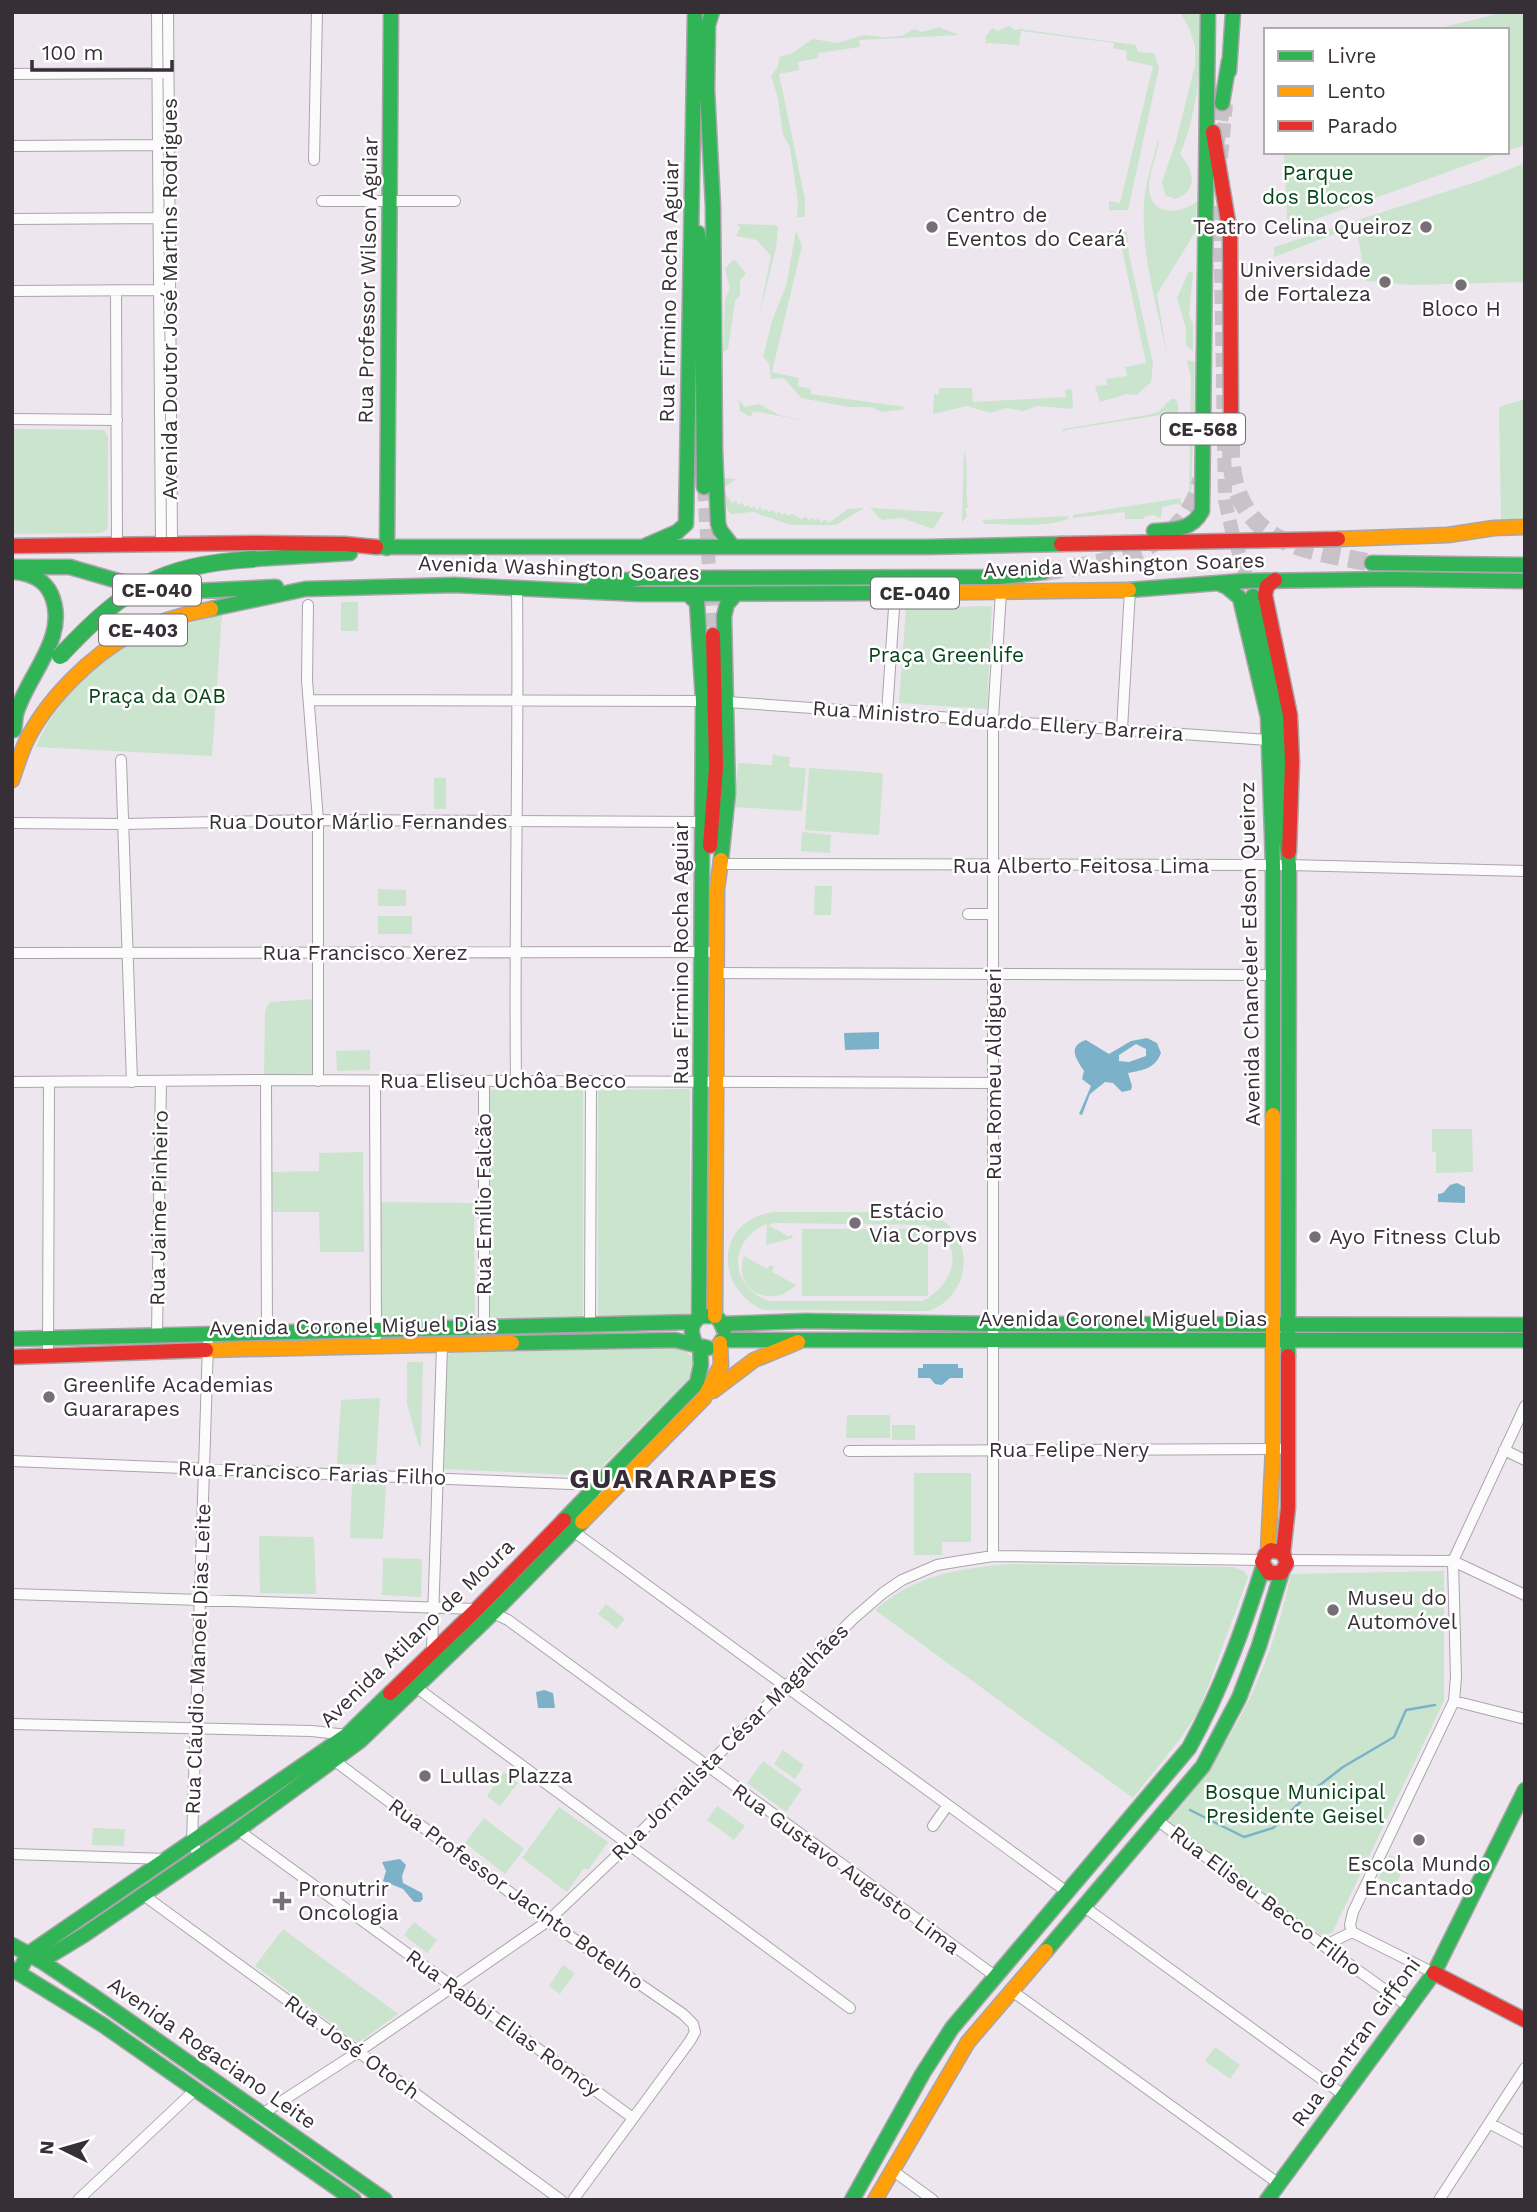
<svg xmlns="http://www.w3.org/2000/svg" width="1537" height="2212" font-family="'Work Sans',sans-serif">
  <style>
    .green { fill: #cae4ce; fill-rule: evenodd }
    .water { fill: #7cb2c9; fill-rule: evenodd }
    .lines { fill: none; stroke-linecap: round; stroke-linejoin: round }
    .stream { stroke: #7cb2c9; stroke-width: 2.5 }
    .secondary-tunnel { stroke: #c9c2c9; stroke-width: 14; stroke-dasharray: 14 7; stroke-linecap: butt }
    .highway-tunnel { stroke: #c9c2c9; stroke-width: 18; stroke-dasharray: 18 9; stroke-linecap: butt }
    .street-casing { stroke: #aaa5ab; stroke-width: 12 }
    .fast-casing { stroke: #aaa5ab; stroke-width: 17 }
    .slow-casing { stroke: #aaa5ab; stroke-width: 17 }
    .jam-casing { stroke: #aaa5ab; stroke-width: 17 }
    .street { stroke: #fcfbfc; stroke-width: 10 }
    .fast { stroke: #30b455; stroke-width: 14 }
    .slow { stroke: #ff9f0a; stroke-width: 14 }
    .jam { stroke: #e5322d; stroke-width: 14 }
    .fast-bridge-casing { stroke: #afa3ad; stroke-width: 18; stroke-linecap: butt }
    .fast-bridge { stroke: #30b455; stroke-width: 16 }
    .poi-dot { fill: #767076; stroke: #fff; stroke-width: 2.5 }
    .labels { text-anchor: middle; stroke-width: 5; stroke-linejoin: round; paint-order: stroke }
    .shield { fill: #fff; stroke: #726e72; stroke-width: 2 }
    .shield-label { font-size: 19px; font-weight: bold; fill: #363036 }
    .park-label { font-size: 21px; fill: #06461a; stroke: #fff }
    .poi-label { font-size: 21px; fill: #363036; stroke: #fff; text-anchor: start }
    .street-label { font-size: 21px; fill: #363036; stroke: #fff }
    .district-label { font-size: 28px; font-weight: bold; letter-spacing: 2px; fill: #372c38; stroke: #fff }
  </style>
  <rect width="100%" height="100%" fill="#eee6ee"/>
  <path class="green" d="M1180,12H1200L1201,70C1197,78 1198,84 1197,93C1193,113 1189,134 1180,154C1193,170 1200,190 1175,199L1165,195L1162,182L1176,141L1195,65V46L1190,30Z
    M1502,12H1525V145L1507,151V30H1435C1457,22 1479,20 1502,12Z
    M1009,26L1015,30L1020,29L1136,45L1138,52L1154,53L1159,68L1128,210H1109V201L1120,203L1153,66L1126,60L1127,51L1113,48L1114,43L1021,31L1019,45L986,43L985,50L986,36L992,28L998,31Z
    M939,27L959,35L859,40L860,47L818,53V58L798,62L799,70L779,74L805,199V217H797L798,202L790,147L783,135L778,98L771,76L778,66L779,57L793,53L812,39L838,43L864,35L883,37L902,36L914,29L922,32Z
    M1158,140L1159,142C1156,157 1149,173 1149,188C1151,217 1179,214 1197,202L1196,231L1157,294L1167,355C1157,306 1141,255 1144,204C1145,183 1153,161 1158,140Z
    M1284,152H1503L1297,226L1290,224L1287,218Z
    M1525,163V282L1412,285L1366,281L1356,226L1274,257V247L1482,180Z
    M737,224L774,225L778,227L776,248L758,320L771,256L757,240L736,236L740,228Z
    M796,231L802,246L772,372L799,378L798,386L811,389V394L905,407V409L882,412L871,407H849L801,398L784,378L771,379L769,363L763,357L772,321L786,286Z
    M1109,231L1127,232L1129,254L1153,364L1151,382L1137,395L1127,394L1100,402L1095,386L1107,385L1106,379L1127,376L1125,367L1146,363L1120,239L1109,241Z
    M734,259L746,273L740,281V295L735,301L728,349L723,352L725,300L730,288L725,269Z
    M1189,271L1193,273L1189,316L1193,324V351L1186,346V329L1177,298Z
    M1187,360L1195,362L1191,507L1176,504L1162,507L1161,519L1154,515L1146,516L1143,519H1125V512L1073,518V515L1180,498L1181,503H1189L1191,379Z
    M939,388H972L973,402L1066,397L1065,390L1072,389L1073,409L1038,406L1023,411L1006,408L990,413L967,406L933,414L934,394H939Z
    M1171,399H1175C1180,404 1179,414 1174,419L1169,420L1167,414L1065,430L1064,436L1063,429L1147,415L1158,412Z
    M1525,399V519H1501L1499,407Z
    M739,400L745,407L759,404L779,415L811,422L753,411L751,417L740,411Z
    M12,429L104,430L108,437V528L102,533L12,534Z
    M964,450C970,469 964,487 968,507L965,509L967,515L962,523Z
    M721,478L736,479L725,487L724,492L732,503L736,501L738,505L742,503L745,507L748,505L751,508L754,506L757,510L760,507L763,511L766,509L769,512L773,510L776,514L779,511L782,515L785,513L788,516L792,514L802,519L805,516L809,520L812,518L815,521L818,518L821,522L825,519L829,523L848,509L864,508L836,525H791L753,512L731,514L721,501Z
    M870,508L944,512L933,529L902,518L882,520Z
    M1069,516L1068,519C1043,528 1011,524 985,524L982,520Z
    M341,602H358V631H341Z
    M992,606L987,709L899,703L906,608Z
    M222,614L212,756L36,747C56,698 104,652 154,634C176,626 199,621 222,614Z
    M773,755L790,757L789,767L806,768L802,811L734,807L738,763L772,765Z
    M809,768L883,773L879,835L805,830Z
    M434,778H446V809H434Z
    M802,832L831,835L830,853L801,851Z
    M815,886H832L831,915H814Z
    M378,889L406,890V906H378Z
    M378,916H412V934H378Z
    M316,999L315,1075H264L265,1011L270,1002Z
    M370,1050V1070L337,1071L336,1051Z
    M690,1089V1315L598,1318V1090Z
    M488,1090H583V1317L490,1319Z
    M1432,1129H1472L1473,1172L1436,1173V1152H1432Z
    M363,1152L364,1252H320L319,1212H273L272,1172L319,1171V1153Z
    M380,1202L474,1203L475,1320L381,1322Z
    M774,1212H914C927,1214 940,1216 949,1226C976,1253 964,1298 929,1311L763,1310C712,1286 717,1219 774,1212ZM775,1223L925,1225C967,1241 957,1284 922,1301H770C729,1288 727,1240 767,1224L766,1245L793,1238L792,1235L788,1236L768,1225Z
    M802,1229H928V1296H802Z
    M744,1256L767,1269L770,1265L774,1267L772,1272L796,1285C771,1310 732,1291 744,1256Z
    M681,1347L693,1358L694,1370L691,1376L593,1476L444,1469L446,1357L450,1353Z
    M407,1362H423L421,1447L418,1443L407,1404Z
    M380,1398L376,1465L337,1464L341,1400Z
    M847,1415H890V1438H846Z
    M892,1425H915V1440H892Z
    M914,1473H971V1542H942V1555H914Z
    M352,1483L386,1484L383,1539L350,1538Z
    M259,1536L314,1537L316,1594L260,1593Z
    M383,1558L422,1559L421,1597L382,1595Z
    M1008,1564L1233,1567L1244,1571L1248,1577L1199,1711L1180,1739L1133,1798L875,1610C915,1575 957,1569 1008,1564Z
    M1444,1571V1701L1332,1933L1321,1935L1167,1823C1233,1744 1269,1675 1291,1574Z
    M606,1604L625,1619L617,1629L598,1614Z
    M783,1750L804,1765L795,1779L774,1764Z
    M763,1761L802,1789L786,1812L747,1783Z
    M504,1772L518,1783L500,1806L487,1796Z
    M717,1806L745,1826L734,1840L707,1820Z
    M559,1807L608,1842L588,1870L584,1868L567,1892L522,1858Z
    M484,1818L524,1849L505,1874L465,1843Z
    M93,1828L125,1829L124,1846L92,1845Z
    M1390,1855L1406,1864L1395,1886L1378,1878Z
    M414,1922L437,1940L427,1953L404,1935Z
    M283,1929L398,2014L358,2043L255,1966Z
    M563,1965L575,1973L560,1994L549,1986Z
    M1215,2047L1240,2065L1230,2079L1205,2061Z"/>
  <path class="water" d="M879,1032V1049L845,1050L844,1033Z
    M1147,1038L1157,1043L1161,1053C1155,1069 1143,1070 1128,1073L1132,1086L1131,1090L1122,1092L1113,1083L1105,1082L1090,1094L1082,1115L1079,1114L1091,1086L1082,1079L1084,1071C1076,1059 1067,1046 1086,1040L1109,1054L1131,1041ZM1136,1044L1146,1049V1056L1129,1062L1119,1061V1055Z
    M1457,1183L1465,1187V1203L1438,1202V1194L1443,1193L1450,1185Z
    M923,1364H958V1368H963V1378H950L942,1385L935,1384L930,1378H918V1368H923Z
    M544,1690L553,1693L555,1708H538L536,1692Z
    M400,1859L406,1865L402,1876L403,1883L422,1893L423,1899L420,1902H414L403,1889L383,1881L386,1871L382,1862Z"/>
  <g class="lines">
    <path class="stream" d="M1190,1810L1244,1837L1273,1828L1312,1791L1343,1767L1394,1737L1406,1710L1435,1705"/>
    <path class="secondary-tunnel" d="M1221,158L1226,104
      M1220,206L1225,500L1232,531L1250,588
      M704,487L713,635"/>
    <path class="highway-tunnel" d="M1215,147L1222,103
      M1231,413C1232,434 1229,458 1234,479C1250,548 1314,551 1372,563
      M1044,572C1104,563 1187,553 1201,479"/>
    <defs>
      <path id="street" d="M157,12L161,544
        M168,12L172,544
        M12,74L162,73
        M12,146L162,145
        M314,160L317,12
        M322,201H455
        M12,219L166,218
        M12,291L166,290
        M116,291L117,545
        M12,419L117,420
        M308,605L307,680L318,820V1081
        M310,700L703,701
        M727,702L1268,740
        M887,713L895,593
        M1122,729L1130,590
        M121,760L132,1082
        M12,823L124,824L318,820L703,822
        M721,864L1289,865L1525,871
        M968,914H993
        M12,953L717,952
        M717,973L1273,975
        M266,1080L267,1332
        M375,1081L376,1336
        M516,1081C514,917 519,753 517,589
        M12,1082L266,1080L994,1083
        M590,1323L591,1081
        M484,1326V1081
        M157,1334L161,1081
        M48,1357L49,1083
        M1504,1450L1525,1460
        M849,1451L1279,1449
        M12,1461L596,1485L607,1497
        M573,1531L1067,1892
        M993,1556V719L1001,592
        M1287,1560L1453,1561L1525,1595
        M12,1594L477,1609
        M493,1613L508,1620L995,1976
        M432,1650L442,1346
        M417,1688L850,2008
        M1454,1701L1525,1719
        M12,1724L312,1731L347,1735
        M335,1761L548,1921L683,2014L693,2024L695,2032L690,2041L573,2200
        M1157,1820L1324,1946L1409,2007
        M933,1826L947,1806
        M238,1830L633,2118
        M12,1854L167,1859
        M199,1856L192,1842L208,1344
        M142,1894L561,2200
        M1083,1906L1345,2096
        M1352,1932L1350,1925L1353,1912L1454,1701L1456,1677L1453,1561L1525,1406
        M1352,1932L1434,1973
        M1324,1946L1352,1932
        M1012,1991L1279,2184
        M262,2114L358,2052L548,1921L629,1844L853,1619L883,1593L902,1580L937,1565L961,1561L993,1556L1263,1560
        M1489,2123L1525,2142
        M892,2170L933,2200
        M78,2200L196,2089
        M1439,2200L1525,2068"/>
      <path id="fast" d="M712,12L708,25L707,89L713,207L715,449L718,523L720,530L733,547
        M1229,71L1233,12
        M1222,103L1229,61
        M698,233L702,261L704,487
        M1154,531C1174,530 1192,530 1202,511L1208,12
        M645,546L677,532L686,524L695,12
        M376,547H927L1061,544
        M387,548L391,12
        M254,559L350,553
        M1372,563L1525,565
        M12,567H70L132,585L174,592L276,587
        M1218,583L1227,587L1240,598L1268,717L1273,866V1115
        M594,584L645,578L999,577L1044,572
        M305,589L454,585L639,594L891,593
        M1129,590L1243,581L1393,579L1525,581
        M688,594L697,603L703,701L699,1316
        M1253,596L1280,715V789L1289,865L1288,1356
        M211,609L305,589
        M14,730C15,725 15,719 16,714C27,675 70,637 51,594C44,579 31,574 16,572
        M721,860L728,793L724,616L727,604L736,594
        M723,1324L805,1321L993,1324L1525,1325
        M12,1339L693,1322
        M722,1340H1525
        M512,1343L675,1340L708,1348
        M695,1343C690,1331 690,1323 701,1316H715L720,1321L724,1330
        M564,1520L697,1383L701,1365L700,1347
        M12,1945L41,1961L89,1993L385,2200
        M1046,1951L1203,1766L1239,1698L1259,1646L1282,1572
        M41,1961L84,1935L238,1830L360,1741L493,1613L582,1522
        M12,1969L103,2025L354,2200
        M19,1972L28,1954L347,1735L390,1693
        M852,2200L923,2073L952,2028L1189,1748C1221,1690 1243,1630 1263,1567
        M1267,2200L1434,1973L1525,1790"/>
      <path id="slow" d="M1338,539L1448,535L1494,528L1525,527
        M891,593L1129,590
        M12,780C16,768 20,756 25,744C45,701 91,655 133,633C157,622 185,614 211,609
        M715,1316L717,889L721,860
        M206,1350L512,1343
        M713,1391L754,1360L798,1342
        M582,1522L704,1398L721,1365L720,1343
        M1268,1552L1273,1449V1115
        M875,2200L968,2042L1046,1951"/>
      <path id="jam" d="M1213,132L1230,233L1231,413
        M1061,544L1338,539
        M12,546L257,543L345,544L376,547
        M1275,580L1267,586L1265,595L1290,715L1292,762L1289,852
        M710,846L716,767L713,635
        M12,1357L206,1350
        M1283,1553L1271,1550L1265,1555L1262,1562L1269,1573H1281L1287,1563L1283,1553L1288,1508V1356
        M390,1693L477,1609L564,1520
        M1434,1973L1525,2020"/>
    </defs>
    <use href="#street" class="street-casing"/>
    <use href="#fast" class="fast-casing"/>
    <use href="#slow" class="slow-casing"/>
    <use href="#jam" class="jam-casing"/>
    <use href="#street" class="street"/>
    <use href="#fast" class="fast"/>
    <use href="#slow" class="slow"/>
    <use href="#jam" class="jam"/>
    <defs>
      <path id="fast-bridge" d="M60,656C124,588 159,565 254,559"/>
    </defs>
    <use href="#fast-bridge" class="fast-bridge-casing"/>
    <use href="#fast-bridge" class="fast-bridge"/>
  </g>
  <g class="poi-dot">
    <circle cx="932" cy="227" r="7"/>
    <circle cx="1426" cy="227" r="7"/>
    <circle cx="1385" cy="282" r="7"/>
    <circle cx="1461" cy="285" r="7"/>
    <circle cx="855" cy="1223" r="7"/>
    <circle cx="1315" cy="1237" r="7"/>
    <circle cx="49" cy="1397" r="7"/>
    <circle cx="1333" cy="1610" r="7"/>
    <circle cx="425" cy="1776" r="7"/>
    <circle cx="1419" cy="1840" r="7"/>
    <path d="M278.5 1890.5h7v7h7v7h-7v7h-7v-7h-7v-7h7z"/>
  </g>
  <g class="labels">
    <g class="shield">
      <rect x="1161" y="413.5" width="84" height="31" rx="5"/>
      <rect x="113" y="574.5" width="88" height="31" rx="5"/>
      <rect x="871" y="577.5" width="88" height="31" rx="5"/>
      <rect x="99" y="614.5" width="88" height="31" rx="5"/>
    </g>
    <g class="shield-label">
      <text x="1203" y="436">CE-568</text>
      <text x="157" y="597">CE-040</text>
      <text x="915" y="600">CE-040</text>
      <text x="143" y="637">CE-403</text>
    </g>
    <g class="park-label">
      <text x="1318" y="180">Parque<tspan x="1318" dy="24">dos Blocos</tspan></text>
      <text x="946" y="662">Praça Greenlife</text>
      <text x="157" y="703">Praça da OAB</text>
      <text x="1295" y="1799">Bosque Municipal<tspan x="1295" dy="24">Presidente Geisel</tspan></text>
    </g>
    <g class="poi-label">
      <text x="946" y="222">Centro de<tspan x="946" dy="24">Eventos do Ceará</tspan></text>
      <text x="1412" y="234" text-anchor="end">Teatro Celina Queiroz</text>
      <text x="1371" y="277" text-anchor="end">Universidade<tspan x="1371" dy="24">de Fortaleza</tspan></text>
      <text x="1461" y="316" text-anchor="middle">Bloco H</text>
      <text x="869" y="1218">Estácio<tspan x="869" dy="24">Via Corpvs</tspan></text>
      <text x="1329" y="1244">Ayo Fitness Club</text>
      <text x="63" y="1392">Greenlife Academias<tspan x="63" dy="24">Guararapes</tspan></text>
      <text x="1347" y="1605">Museu do<tspan x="1347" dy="24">Automóvel</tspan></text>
      <text x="439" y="1783">Lullas Plazza</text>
      <text x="1419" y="1871" text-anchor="middle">Escola Mundo<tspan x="1419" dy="24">Encantado</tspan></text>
      <text x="298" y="1896">Pronutrir<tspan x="298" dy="24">Oncologia</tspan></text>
    </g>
    <g class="street-label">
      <text transform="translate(368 280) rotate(-89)" y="7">Rua Professor Wilson Aguiar</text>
      <text transform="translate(669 291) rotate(-89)" y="7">Rua Firmino Rocha Aguiar</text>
      <text transform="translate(170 299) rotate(-90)" y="7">Avenida Doutor José Martins Rodrigues</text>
      <text transform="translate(1124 565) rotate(-2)" y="7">Avenida Washington Soares</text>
      <text transform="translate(559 568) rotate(2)" y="7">Avenida Washington Soares</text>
      <text transform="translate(998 721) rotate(4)" y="7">Rua Ministro Eduardo Ellery Barreira</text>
      <text x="358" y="829">Rua Doutor Márlio Fernandes</text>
      <text x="1081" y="873">Rua Alberto Feitosa Lima</text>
      <text x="365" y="960">Rua Francisco Xerez</text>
      <text transform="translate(681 953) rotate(-90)" y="7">Rua Firmino Rocha Aguiar</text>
      <text transform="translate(1250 954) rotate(-91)" y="7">Avenida Chanceler Edson Queiroz</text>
      <text transform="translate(994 1074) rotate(-90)" y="7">Rua Romeu Aldigueri</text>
      <text x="503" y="1088">Rua Eliseu Uchôa Becco</text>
      <text transform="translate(484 1204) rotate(-90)" y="7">Rua Emílio Falcão</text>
      <text transform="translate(159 1208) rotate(-89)" y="7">Rua Jaime Pinheiro</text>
      <text x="1123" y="1326">Avenida Coronel Miguel Dias</text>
      <text transform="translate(353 1326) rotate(-1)" y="7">Avenida Coronel Miguel Dias</text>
      <text x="1069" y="1457">Rua Felipe Nery</text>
      <text transform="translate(312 1473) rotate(2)" y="7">Rua Francisco Farias Filho</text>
      <text transform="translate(417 1633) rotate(-44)" y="7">Avenida Atilano de Moura</text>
      <text transform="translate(198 1659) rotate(-88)" y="7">Rua Cláudio Manoel Dias Leite</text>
      <text transform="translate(730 1742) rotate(-45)" y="7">Rua Jornalista César Magalhães</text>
      <text transform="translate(846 1869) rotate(36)" y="7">Rua Gustavo Augusto Lima</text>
      <text transform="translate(516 1894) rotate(36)" y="7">Rua Professor Jacinto Botelho</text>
      <text transform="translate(1266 1901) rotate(37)" y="7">Rua Eliseu Becco Filho</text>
      <text transform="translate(503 2023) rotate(36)" y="7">Rua Rabbi Elias Romcy</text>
      <text transform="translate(1356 2042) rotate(-54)" y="7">Rua Gontran Giffoni</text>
      <text transform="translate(352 2047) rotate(36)" y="7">Rua José Otoch</text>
      <text transform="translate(212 2053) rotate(35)" y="7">Avenida Rogaciano Leite</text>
    </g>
    <g class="district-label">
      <text x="674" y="1488">GUARARAPES</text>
    </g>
  </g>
  <rect width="1537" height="2212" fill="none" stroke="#363036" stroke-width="28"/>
  <rect x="1264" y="28" width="245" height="126" fill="#ffffff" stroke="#afacaf" stroke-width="2"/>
  <rect x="1278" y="51" width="35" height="10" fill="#30b455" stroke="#afacaf" stroke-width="2"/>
  <text x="1327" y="63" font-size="21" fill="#363036">Livre</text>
  <rect x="1278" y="86" width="35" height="10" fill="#ff9f0a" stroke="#afacaf" stroke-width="2"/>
  <text x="1327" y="98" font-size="21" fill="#363036">Lento</text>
  <rect x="1278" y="121" width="35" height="10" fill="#e5322d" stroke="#afacaf" stroke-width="2"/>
  <text x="1327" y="133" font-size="21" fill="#363036">Parado</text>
  <g transform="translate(63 2149) rotate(275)" stroke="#ffffff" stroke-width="5" paint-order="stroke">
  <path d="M0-5L12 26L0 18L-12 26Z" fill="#363036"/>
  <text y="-10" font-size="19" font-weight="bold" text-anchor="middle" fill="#363036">N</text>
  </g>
  <path d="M32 60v10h140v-10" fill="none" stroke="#363036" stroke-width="3.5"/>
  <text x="42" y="60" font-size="21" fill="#363036" stroke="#ffffff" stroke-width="5" paint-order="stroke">100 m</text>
</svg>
